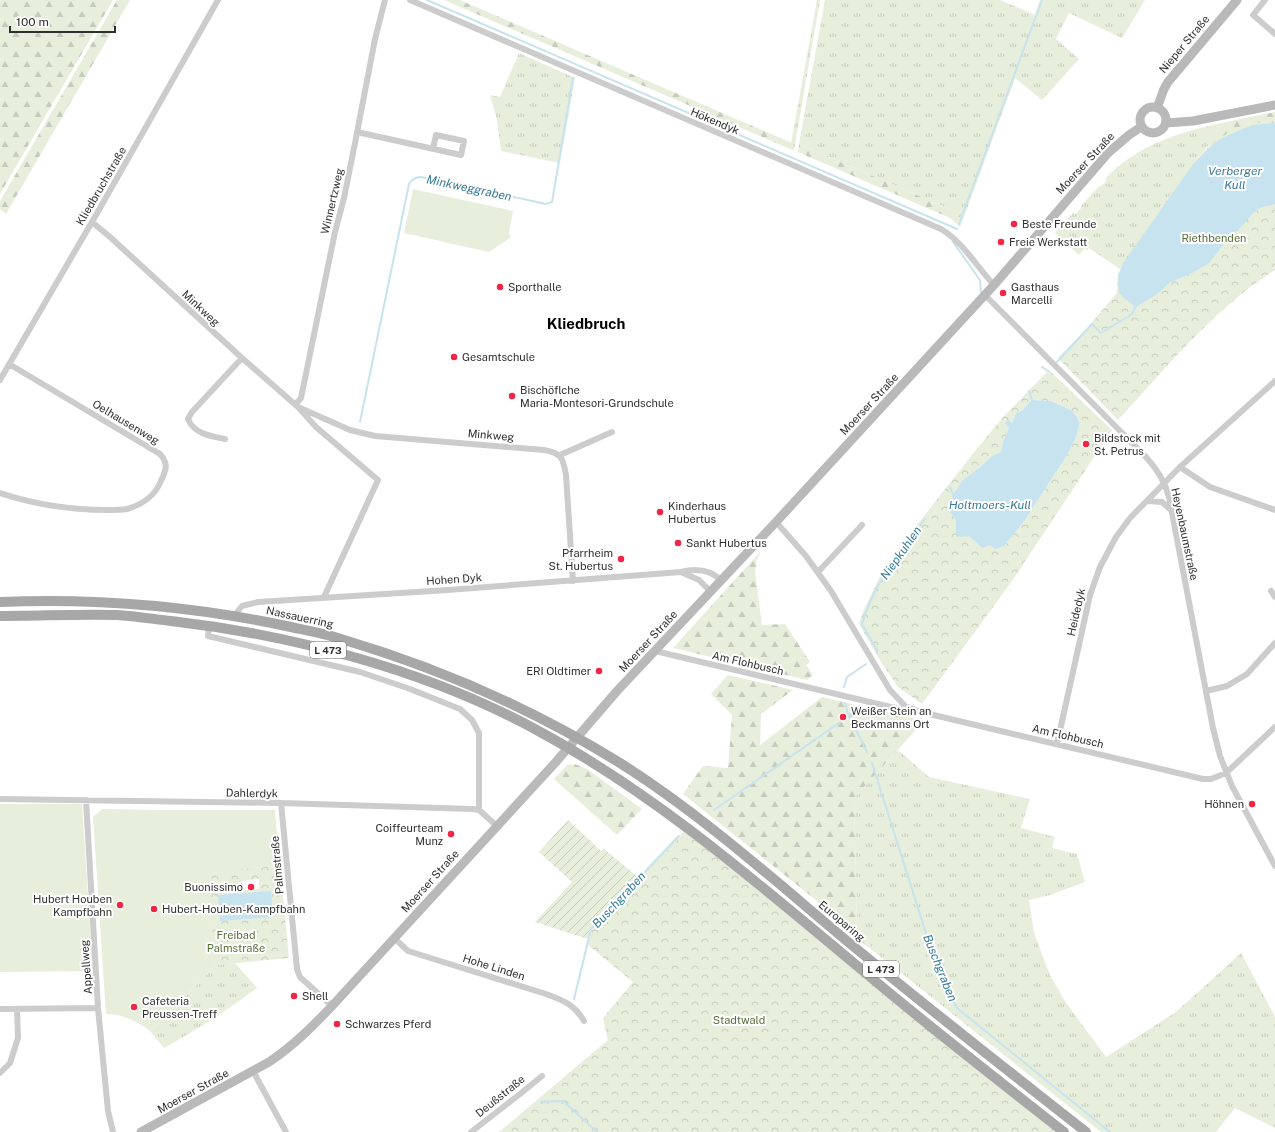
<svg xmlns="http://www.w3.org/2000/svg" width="1275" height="1132" font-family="'Public Sans',sans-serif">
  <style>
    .grass { fill: url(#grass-tufts) }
    .forest { fill: url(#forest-firs) }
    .park { fill: url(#park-crowns); fill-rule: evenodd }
    .garden { fill: url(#garden-furrows) }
    .pitch { fill: #e7eedc }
    .water { fill: #c7e3ef }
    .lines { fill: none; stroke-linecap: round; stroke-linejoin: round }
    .stream { stroke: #c7e3ef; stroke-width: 2 }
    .minor { stroke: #ccc; stroke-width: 6 }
    .secondary { stroke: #b9b9b9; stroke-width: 9 }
    .primary { stroke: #a7a7a7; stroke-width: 10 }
    .poi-dot { fill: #f32545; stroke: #fff; stroke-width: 1.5 }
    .labels { text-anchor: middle; stroke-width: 4; stroke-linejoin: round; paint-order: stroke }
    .shield { fill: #fff; stroke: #6d6d6d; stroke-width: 1 }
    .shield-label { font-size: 10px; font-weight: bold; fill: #2f2f2f }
    .street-label { font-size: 11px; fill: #2f2f2f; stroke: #fff }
    .poi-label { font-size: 11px; fill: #2f2f2f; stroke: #fff; text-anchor: start }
    .park-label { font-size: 11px; fill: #576f39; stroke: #fff }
    .water-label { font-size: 12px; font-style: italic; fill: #377a98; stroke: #fff }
    .district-label { font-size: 15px; font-weight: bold; fill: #000; stroke: #fff }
  </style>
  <defs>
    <pattern id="grass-tufts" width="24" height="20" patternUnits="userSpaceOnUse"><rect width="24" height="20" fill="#e7eedc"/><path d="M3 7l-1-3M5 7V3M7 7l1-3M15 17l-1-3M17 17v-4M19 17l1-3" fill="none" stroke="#c6ccbd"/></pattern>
    <pattern id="forest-firs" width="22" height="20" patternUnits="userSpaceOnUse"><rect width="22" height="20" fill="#e7eedc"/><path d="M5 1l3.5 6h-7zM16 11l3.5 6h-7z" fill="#c6ccbd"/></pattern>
    <pattern id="park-crowns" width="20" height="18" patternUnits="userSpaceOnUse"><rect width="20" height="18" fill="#e7eedc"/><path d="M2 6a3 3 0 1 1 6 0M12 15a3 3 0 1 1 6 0" fill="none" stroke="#c6ccbd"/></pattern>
    <pattern id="garden-furrows" width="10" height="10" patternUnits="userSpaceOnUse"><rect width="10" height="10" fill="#e7eedc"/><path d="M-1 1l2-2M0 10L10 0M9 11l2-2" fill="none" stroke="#c6ccbd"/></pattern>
  </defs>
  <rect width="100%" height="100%" fill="#fff"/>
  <path class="grass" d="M817,0H820L794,150L790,149Z
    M825,0H1000L1035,15L1040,0H1145L1122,38L1069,13L1056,39L1079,59L1042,100L1015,78L960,228L957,224L961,214L799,144Z
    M519,53L575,78L560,163L501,151L497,120L490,95L500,97Z
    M1221,123L1207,147L1194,163L1121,270L1089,248L1087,250L1085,248L1079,255L1055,233L1073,213L1076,214L1081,208V206L1099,186H1101L1106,181V178C1136,146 1179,132 1221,123Z
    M898,750L929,777L1030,799L1021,828L1055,837L1052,848L1077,854L1085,882L1050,895L1029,900L1034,933L1050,975L1066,1003L1106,1057L1176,1012L1241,953L1275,1017V1128L1235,1108L1216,1132H1101L876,953L857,926L854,798Z
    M677,836L679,838L592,930L575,997V993L591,928Z
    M235,963L257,988C227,1010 197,1030 164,1048L150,1031L216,965Z"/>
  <path class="forest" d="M0,0H113L0,194Z
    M117,0H130L6,214L0,209V201Z
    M444,0H460L792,143L790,149Z
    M1275,112V123L1207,147L1221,123Z
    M799,144L961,214L957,224L950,218L798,152Z
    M761,551L757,560L755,571L762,625L785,624L810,662L806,665L813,675L807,680L673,648Z
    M728,675L793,690L761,714L760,745L822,697L924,721L854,798L857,926L876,953L854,936L841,920L683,794L703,766L728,768L732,715L711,694Z
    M575,764L587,769L642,809L617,835L554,779L567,765Z"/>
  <path class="park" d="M1275,121V270C1215,307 1166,368 1118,420L1058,358L1088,327L1117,293L1118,276L1123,262L1183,177L1205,150L1230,131L1256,123Z
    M1049,370L1112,430L1012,581L922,704L898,687L881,662L859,624L862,614L880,576L895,553L975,451L1004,416ZM1032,400L1051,401L1073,411L1080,423L1075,440L1066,457L1023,523L1004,546L990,545L982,548L969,536L956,534V520L978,469L992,456L1001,452L1003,442L1016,413L1023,410L1025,407Z
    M684,831L738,873L1057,1132H499L608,1040L603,1018L633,982L588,945L592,930L679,838Z
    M280,866L289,958L216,965L205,871ZM259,879V889L243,890L242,881Z"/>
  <path class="garden" d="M568,820L601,851L604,849L638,877L591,928L588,939L535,922L572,882L539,852Z"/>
  <path class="pitch" d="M413,189L513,211L509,233L511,237L489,252L404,233Z
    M0,804H82L93,971L0,972Z
    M102,809L166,810H275L280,866L206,872L216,965L150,1031C138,1021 121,1014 106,1014L93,817Z"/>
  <path class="water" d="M1275,123V204L1270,206H1267L1260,208L1253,213L1243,225L1228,239L1209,263L1194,272L1169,283L1157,294L1136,307L1125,299L1119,293L1118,275L1124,262L1194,163L1211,146L1224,137L1253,125Z
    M1032,400L1051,401L1073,411L1080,423L1075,440L1066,457L1023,523L1004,546L995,549L990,545L982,548L969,536L961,537L956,534V520L950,512L953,495L963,480L978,469L992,456L1001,452L1003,442L1009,428L1005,423L1008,420L1012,423L1016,413L1023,410L1025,407Z
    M271,891L273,917L220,921L218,895Z"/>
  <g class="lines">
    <path class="stream" d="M427,0L957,229
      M959,224L1042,0
      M953,242L980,280L981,293
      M1057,362L1092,324L1101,333L1132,314L1136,305
      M1042,367L1048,371
      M1029,391L1032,400
      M360,422L409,184C412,179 415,177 421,177L546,204L552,202L573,78
      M950,487L953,495
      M877,653V650L862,624C875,581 899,553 925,519
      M844,687L847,677L866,664
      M845,703L849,716L867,752
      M872,763L924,927L941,977L957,1008L1110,1132
      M714,810L849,716
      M574,999L591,929L679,836
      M541,1102L563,1101L597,1132"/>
    <path class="minor" d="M410,0L941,229C964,243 976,266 994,285
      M1265,0L1253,15L1275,34
      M357,132L461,155L464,141L436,135L433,149
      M92,222L110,237L242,358L298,407
      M985,295L1146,457C1157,469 1165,481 1169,497L1213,728L1220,756L1232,786L1275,866
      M0,380L96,215L218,0
      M296,404L301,398L335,232L344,198L356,138L375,39L385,0
      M225,439C211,436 194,434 188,419L192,412L242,358
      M560,455L612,432
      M1180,467L1210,487L1275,510
      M0,493C34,504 72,510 108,510C114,510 121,510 127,509C141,505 155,496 161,481C166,470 169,464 160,454L9,364
      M1148,501L1162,502L1171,510
      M776,522L806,556L831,591L890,690L905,706L921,712L1203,779H1211L1226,773L1275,727
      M681,572L699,580L710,591
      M818,572L862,525
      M1271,591L1275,597
      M324,597L378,480L316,427L298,407L350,430L375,436L544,450C562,453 563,458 566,475L573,581
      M234,616L242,606L258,602L448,590L681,572C696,568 709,569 721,580
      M209,626L208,636L360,672L410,689L460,709L472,720L479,733V810
      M655,651L899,709L905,706
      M1206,691L1227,686L1247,674L1275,643
      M1057,744L1090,595L1100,567L1116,537L1130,518L1180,467L1275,381
      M0,799L281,803L472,809L479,810L497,826
      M86,800L98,1008L108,1111L113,1132
      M281,803L297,969L300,977L332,1006
      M394,938L408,951L546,994C563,1000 575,1005 584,1021
      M0,1009L98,1008
      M253,1071L286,1132
      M0,1073L10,1063L18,1038L17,1009
      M471,1132L520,1094L542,1076"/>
    <path class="secondary" d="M1140 120a13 13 0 1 1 26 0a13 13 0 1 1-26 0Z
      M1157,108L1164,89L1168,82L1237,0
      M1166,123L1193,121L1275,105
      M141,1132L269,1062C293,1046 312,1027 332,1006L555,763L617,691L776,522L994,285L1108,153L1129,135L1141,127"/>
    <path class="primary" d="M0,602C96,598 192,606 286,626C304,630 323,633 341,639C439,668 533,709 620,763C701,814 774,880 847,941C925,1006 1006,1069 1086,1132
      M0,616C39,616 78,614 116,615C135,616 153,619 171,621C293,635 425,670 533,728C657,794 761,886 868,975C932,1029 998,1080 1064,1132"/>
  </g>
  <g class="poi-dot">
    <circle cx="1014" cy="224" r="4"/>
    <circle cx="1001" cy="242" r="4"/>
    <circle cx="500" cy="287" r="4"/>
    <circle cx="1003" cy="293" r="4"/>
    <circle cx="454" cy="357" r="4"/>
    <circle cx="512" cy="396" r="4"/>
    <circle cx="1086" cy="444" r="4"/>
    <circle cx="660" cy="512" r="4"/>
    <circle cx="678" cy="543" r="4"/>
    <circle cx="621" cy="559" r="4"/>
    <circle cx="599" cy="671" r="4"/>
    <circle cx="843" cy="717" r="4"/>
    <circle cx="1252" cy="804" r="4"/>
    <circle cx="451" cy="834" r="4"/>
    <circle cx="251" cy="887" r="4"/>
    <circle cx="120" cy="905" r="4"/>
    <circle cx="154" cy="909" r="4"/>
    <circle cx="294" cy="996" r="4"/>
    <circle cx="134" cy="1007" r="4"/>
    <circle cx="337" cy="1024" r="4"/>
  </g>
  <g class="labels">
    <g class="shield">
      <rect x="310" y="642" width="36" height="16" rx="3"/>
      <rect x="863" y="961" width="36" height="16" rx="3"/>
    </g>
    <g class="shield-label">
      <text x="328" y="654">L 473</text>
      <text x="881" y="973">L 473</text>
    </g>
    <g class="street-label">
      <text transform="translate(1184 44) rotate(-50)" y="4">Nieper Straße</text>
      <text transform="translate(715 121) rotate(23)" y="4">Hökendyk</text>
      <text transform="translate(1085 163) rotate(-47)" y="4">Moerser Straße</text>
      <text transform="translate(101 186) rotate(-60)" y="4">Kliedbruchstraße</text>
      <text transform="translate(332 201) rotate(-77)" y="4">Winnertzweg</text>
      <text transform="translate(201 308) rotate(43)" y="4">Minkweg</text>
      <text transform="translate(869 404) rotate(-47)" y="4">Moerser Straße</text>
      <text transform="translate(126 422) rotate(31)" y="4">Oelhausenweg</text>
      <text transform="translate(491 435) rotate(5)" y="4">Minkweg</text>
      <text transform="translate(1185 534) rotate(78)" y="4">Heyenbaumstraße</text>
      <text transform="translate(454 579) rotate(-4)" y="4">Hohen Dyk</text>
      <text transform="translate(1076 612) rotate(-77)" y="4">Heidedyk</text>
      <text transform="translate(300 617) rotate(12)" y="4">Nassauerring</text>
      <text transform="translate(648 641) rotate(-47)" y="4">Moerser Straße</text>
      <text transform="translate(748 663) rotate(13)" y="4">Am Flohbusch</text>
      <text transform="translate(1068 736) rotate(13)" y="4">Am Flohbusch</text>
      <text transform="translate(252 793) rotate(1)" y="4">Dahlerdyk</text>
      <text transform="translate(277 865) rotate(-95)" y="4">Palmstraße</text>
      <text transform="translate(430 881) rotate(-48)" y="4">Moerser Straße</text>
      <text transform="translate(842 921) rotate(40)" y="4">Europaring</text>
      <text transform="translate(86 967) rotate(-94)" y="4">Appellweg</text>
      <text transform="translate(494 967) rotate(17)" y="4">Hohe Linden</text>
      <text transform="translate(193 1091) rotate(-29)" y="4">Moerser Straße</text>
      <text transform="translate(500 1096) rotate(-39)" y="4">Deußstraße</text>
    </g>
    <g class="poi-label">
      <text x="1022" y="228">Beste Freunde</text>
      <text x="1009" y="246">Freie Werkstatt</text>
      <text x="508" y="291">Sporthalle</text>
      <text x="1011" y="291">Gasthaus<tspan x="1011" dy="13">Marcelli</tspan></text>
      <text x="462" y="361">Gesamtschule</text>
      <text x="520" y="394">Bischöflche<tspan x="520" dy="13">Maria-Montesori-Grundschule</tspan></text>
      <text x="1094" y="442">Bildstock mit<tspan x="1094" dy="13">St. Petrus</tspan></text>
      <text x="668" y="510">Kinderhaus<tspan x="668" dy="13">Hubertus</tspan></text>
      <text x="686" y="547">Sankt Hubertus</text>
      <text x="613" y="557" text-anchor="end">Pfarrheim<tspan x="613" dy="13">St. Hubertus</tspan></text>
      <text x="591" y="675" text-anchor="end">ERI Oldtimer</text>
      <text x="851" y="715">Weißer Stein an<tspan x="851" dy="13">Beckmanns Ort</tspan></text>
      <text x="1244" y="808" text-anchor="end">Höhnen</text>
      <text x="443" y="832" text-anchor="end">Coiffeurteam<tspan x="443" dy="13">Munz</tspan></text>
      <text x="243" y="891" text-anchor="end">Buonissimo</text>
      <text x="112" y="903" text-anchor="end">Hubert Houben<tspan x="112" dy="13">Kampfbahn</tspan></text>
      <text x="162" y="913">Hubert-Houben-Kampfbahn</text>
      <text x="302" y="1000">Shell</text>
      <text x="142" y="1005">Cafeteria<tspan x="142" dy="13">Preussen-Treff</tspan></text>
      <text x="345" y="1028">Schwarzes Pferd</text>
    </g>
    <g class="park-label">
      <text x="1214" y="242">Riethbenden</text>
      <text x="236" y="939">Freibad<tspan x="236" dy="13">Palmstraße</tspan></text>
      <text x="739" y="1024">Stadtwald</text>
    </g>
    <g class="water-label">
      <text x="1235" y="175">Verberger<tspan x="1235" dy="14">Kull</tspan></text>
      <text transform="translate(469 188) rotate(12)" y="4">Minkweggraben</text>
      <text x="990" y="509">Holtmoers-Kull</text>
      <text transform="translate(901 553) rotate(-55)" y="4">Niepkuhlen</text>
      <text transform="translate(619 900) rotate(-47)" y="4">Buschgraben</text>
      <text transform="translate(940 968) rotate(68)" y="4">Buschgraben</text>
    </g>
    <g class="district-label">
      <text x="586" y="329">Kliedbruch</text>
    </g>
  </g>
  <path d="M10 26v6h105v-6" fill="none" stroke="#2f2f2f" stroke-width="2"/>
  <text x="16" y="26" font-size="12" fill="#2f2f2f" stroke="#ffffff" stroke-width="3" paint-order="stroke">100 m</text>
</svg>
